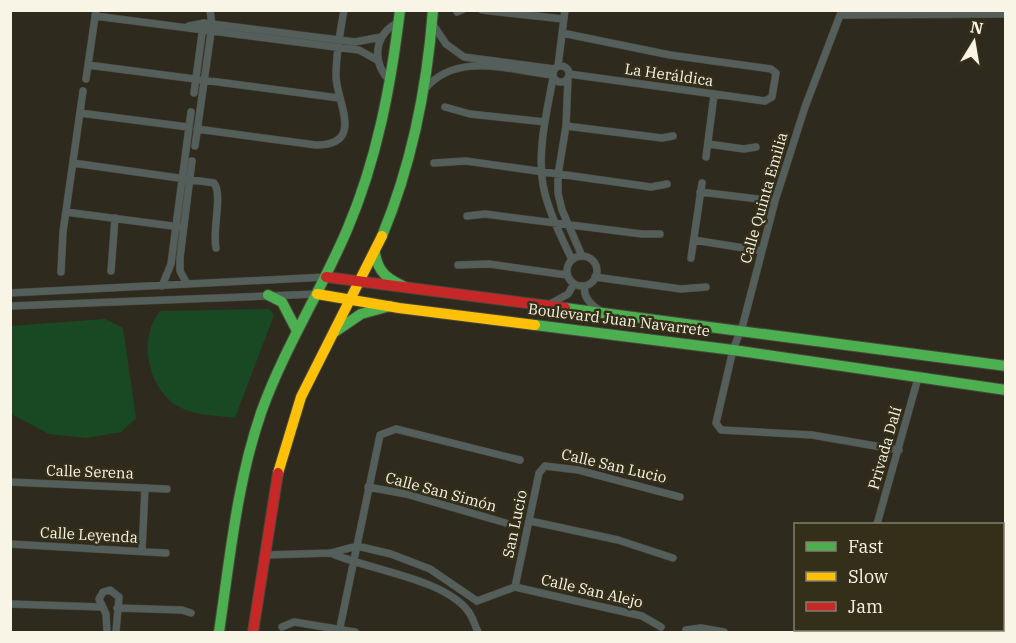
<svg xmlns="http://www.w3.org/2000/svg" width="1016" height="643" font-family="'IBM Plex Serif',serif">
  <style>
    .green { fill: #194923 }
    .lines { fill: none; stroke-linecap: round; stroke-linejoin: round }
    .street-casing { stroke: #49463c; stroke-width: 8 }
    .fast-casing { stroke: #49463c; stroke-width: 12 }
    .slow-casing { stroke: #49463c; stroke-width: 12 }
    .jam-casing { stroke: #49463c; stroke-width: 12 }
    .street { stroke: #545e5b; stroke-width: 7 }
    .fast { stroke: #4caf50; stroke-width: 10 }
    .slow { stroke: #ffc107; stroke-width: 10 }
    .jam { stroke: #c62828; stroke-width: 10 }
    .labels { text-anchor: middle; stroke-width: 5; stroke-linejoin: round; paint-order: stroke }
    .street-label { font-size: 15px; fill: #f8f5e7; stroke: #342f18 }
  </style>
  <rect width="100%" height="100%" fill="#2e2b1e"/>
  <path class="green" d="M269,309L274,315L235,418C216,415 193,416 176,405C147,386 138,338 160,311Z
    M105,319L123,328L136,418L121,432L87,438L49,434L13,415L10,410L11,326Z"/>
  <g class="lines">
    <defs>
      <path id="street" d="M482,10L563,19
        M842,10L805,107L775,201L743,324L733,350L716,423L721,430L812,435L899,450
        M457,12L462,10
        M842,15L1006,14
        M95,16L359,50L377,60
        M432,23L446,44L464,57L554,69
        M189,26L204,23L355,42L381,37
        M562,33L670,55L771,69L776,73L772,97L765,101L569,74
        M88,65L339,98
        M553 74a8 8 0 1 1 16 0a8 8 0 1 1-16 0Z
        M558,66L565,10
        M553,78C547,111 537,151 543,185C548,211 561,236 572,260
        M568,78L566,126L558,175V193L562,210L582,256
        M86,79L96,10
        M390,81C371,62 374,34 399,22
        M425,89C456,51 510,70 552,75
        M194,93L203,26
        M445,107L470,114L545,122
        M80,113L188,127
        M566,126L662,138L673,136
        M197,129L316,145C366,145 336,101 336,76C336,54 340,32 344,10
        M708,144L744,149L756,147
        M195,146L212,25L210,10
        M706,157L714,95
        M73,163L214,183C223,194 212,230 216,248
        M434,163L466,161L651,187L667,184
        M700,192L775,201
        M66,212L180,227
        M467,216L485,214L642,234H660
        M694,240L762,251
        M567 271a15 15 0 1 1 30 0a15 15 0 1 1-30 0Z
        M691,258L702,183
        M458,265L489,264L567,275
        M111,271L115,218
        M61,272L63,232L83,91
        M595,277L681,289L706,287
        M187,284L180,271V258L192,161
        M162,286L171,264L191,112
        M585,286C582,298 592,306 602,312
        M10,293L326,277
        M550,304L568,294L574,284
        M10,306L317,294
        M10,482L167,489
        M368,487L406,494L506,523
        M530,521L618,540L673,558
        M877,524L918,378
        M10,544L166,553
        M142,551L145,488
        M331,553C368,570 443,578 468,611C473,617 475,626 478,632
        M265,555L331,553L357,546L391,554L430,569L477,601
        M515,587L539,473L545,466L578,470L680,497
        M515,587L642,616L661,627
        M477,601L515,587
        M10,604L102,607
        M117,608L182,610L191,613
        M282,627L294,622L355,632
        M686,630L701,628L724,632
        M894,630L911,632
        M107,632L106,614L99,599L103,592L110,590L119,597L116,632
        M339,632L380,435L396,429L520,460"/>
      <path id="fast" d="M382,236C412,164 427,88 433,10
        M375,253C378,273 388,279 405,287
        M268,295L282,302L297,331
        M565,308L1006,366
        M535,325L733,350L1006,390
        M336,331L361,314L390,306
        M219,632C230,558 237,481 262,410C285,347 321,291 347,230C377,160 391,85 400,10"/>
      <path id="slow" d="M317,294L399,308L535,325
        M278,473L301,397L382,236"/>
      <path id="jam" d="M326,277L565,308
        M253,632L278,473"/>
    </defs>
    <use href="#street" class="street-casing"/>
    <use href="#fast" class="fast-casing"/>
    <use href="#slow" class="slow-casing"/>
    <use href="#jam" class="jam-casing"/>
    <use href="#street" class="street"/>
    <use href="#fast" class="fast"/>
    <use href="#slow" class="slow"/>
    <use href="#jam" class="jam"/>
  </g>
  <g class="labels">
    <g class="street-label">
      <text transform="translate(669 75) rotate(8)" y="5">La Heráldica</text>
      <text transform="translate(764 198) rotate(-74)" y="5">Calle Quinta Emilia</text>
      <text transform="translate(619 320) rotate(7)" y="5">Boulevard Juan Navarrete</text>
      <text transform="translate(885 448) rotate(-74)" y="5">Privada Dalí</text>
      <text transform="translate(614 466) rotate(13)" y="5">Calle San Lucio</text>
      <text transform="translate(90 472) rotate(2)" y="5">Calle Serena</text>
      <text transform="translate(441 492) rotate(15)" y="5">Calle San Simón</text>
      <text transform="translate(515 524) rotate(-78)" y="5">San Lucio</text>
      <text transform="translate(89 535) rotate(3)" y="5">Calle Leyenda</text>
      <text transform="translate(592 591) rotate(13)" y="5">Calle San Alejo</text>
    </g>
  </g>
  <rect width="1016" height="643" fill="none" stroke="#f8f5e7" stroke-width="24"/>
  <rect x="794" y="523" width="210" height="108" fill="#342f18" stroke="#827e6b" stroke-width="1.5"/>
  <rect x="806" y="542" width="30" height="9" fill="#4caf50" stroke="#827e6b" stroke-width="1.5"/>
  <text x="848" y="553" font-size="18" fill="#f8f5e7">Fast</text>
  <rect x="806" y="572" width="30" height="9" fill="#ffc107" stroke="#827e6b" stroke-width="1.5"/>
  <text x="848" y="583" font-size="18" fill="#f8f5e7">Slow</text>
  <rect x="806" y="602" width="30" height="9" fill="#c62828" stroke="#827e6b" stroke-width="1.5"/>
  <text x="848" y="613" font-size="18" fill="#f8f5e7">Jam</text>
  <g transform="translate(974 42) rotate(11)" stroke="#342f18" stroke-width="4.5" paint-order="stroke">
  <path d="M0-4.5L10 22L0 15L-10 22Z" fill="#f8f5e7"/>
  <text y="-9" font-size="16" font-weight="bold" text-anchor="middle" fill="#f8f5e7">N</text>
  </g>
</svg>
